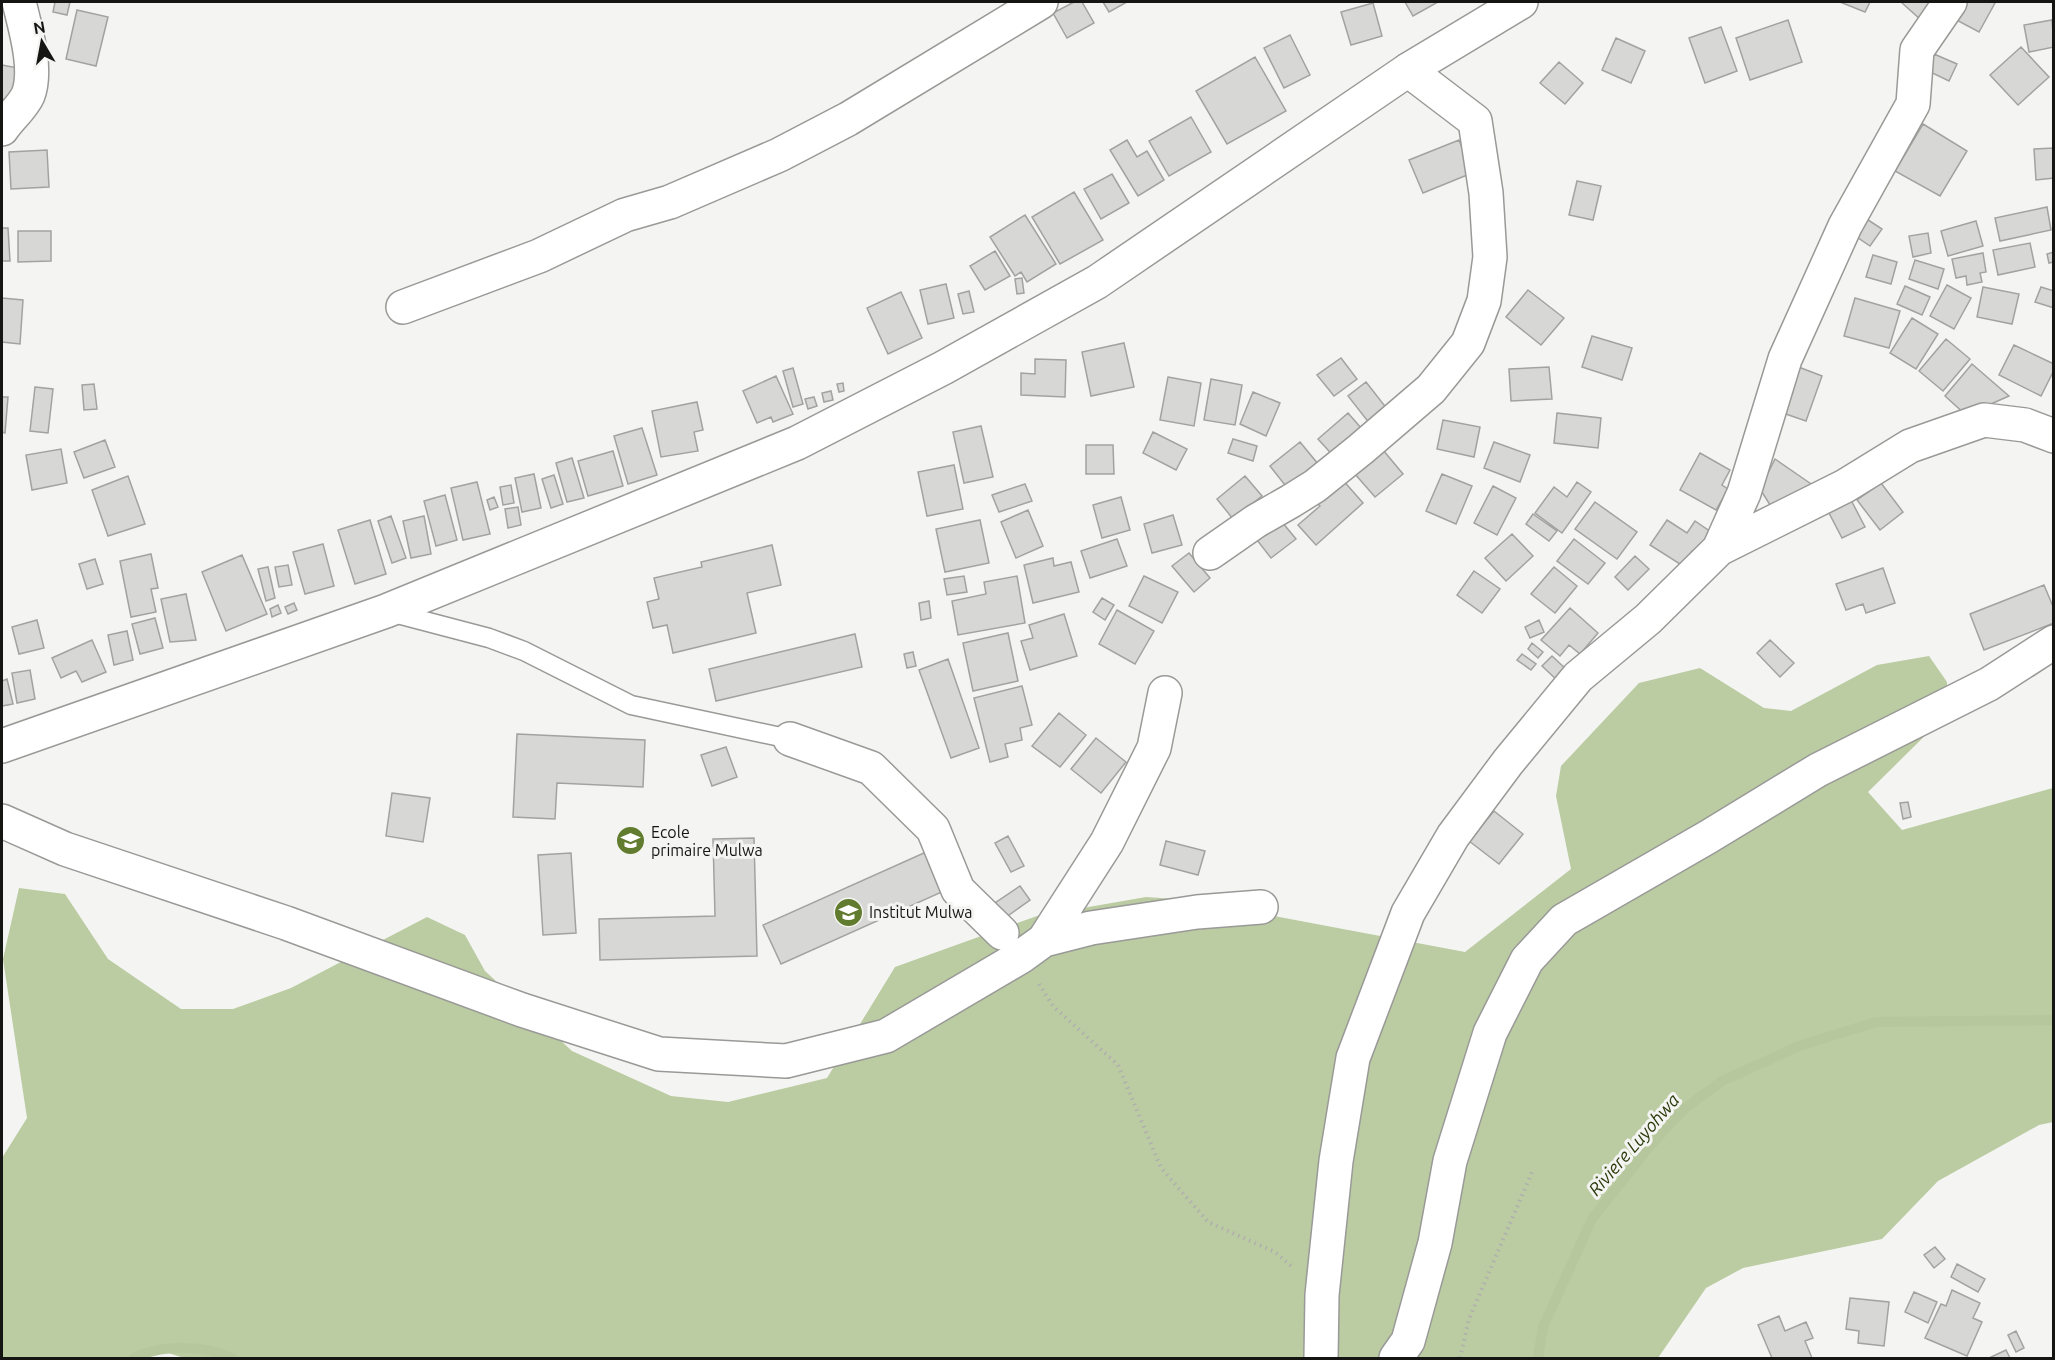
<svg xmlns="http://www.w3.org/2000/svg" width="2055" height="1360" font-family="Ubuntu,sans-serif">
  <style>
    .forest { fill: #bbcba2 }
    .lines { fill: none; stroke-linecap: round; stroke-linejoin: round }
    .stream { stroke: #b6c69d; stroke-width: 10 }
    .building { fill: #d7d8d5; stroke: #a2a3a0; stroke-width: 1.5 }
    .lane-casing { stroke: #999a97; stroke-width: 21 }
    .street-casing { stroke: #999a97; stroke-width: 36 }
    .secondary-casing { stroke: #999a97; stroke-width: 36 }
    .path { stroke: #afb0ad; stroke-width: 4; stroke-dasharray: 1.5 4.5; stroke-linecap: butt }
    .lane { stroke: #fff; stroke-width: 18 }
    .street { stroke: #fff; stroke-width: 33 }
    .secondary { stroke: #fff; stroke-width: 33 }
    .labels { text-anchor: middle; stroke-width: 6; stroke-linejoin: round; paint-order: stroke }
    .poi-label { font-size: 16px; fill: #151514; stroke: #f4f5f2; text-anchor: start }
    .water-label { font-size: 18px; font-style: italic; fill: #2b3a0b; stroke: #f4f5f2 }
  </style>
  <rect width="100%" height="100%" fill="#f4f5f2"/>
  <path class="forest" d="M1929,656L1947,682V714L1868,792L1902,830L2053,788V1122L2039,1125L1938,1181L1882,1239L1743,1268L1706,1288L1658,1358H184L159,1350L144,1358H2V1158L27,1118L3,959L19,888L65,894L108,959L181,1009H233L291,988L427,917L465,935L485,971L572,1051L671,1096L728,1102L827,1078L895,967L1037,916L1146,897L1190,900L1465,952L1571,869L1556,796L1561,766L1639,683L1700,668L1764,708L1791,711L1877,665Z"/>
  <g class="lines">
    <path class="stream" d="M134,1358C163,1344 203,1345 232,1358
      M1538,1358L1543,1327L1592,1219L1653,1142L1684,1109L1722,1081L1799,1046L1876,1022L2054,1020"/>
  </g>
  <path class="building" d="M55,2H70L67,15L53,12Z
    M1074,2H1082L1094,23L1067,38L1053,13Z
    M1103,2H1127L1109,12Z
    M1405,2H1438L1413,16Z
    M1840,2H1870L1865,12Z
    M1901,2H1939L1921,20Z
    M1957,2H1992L1995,3L1979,32L1949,16Z
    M1373,3L1382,36L1351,45L1341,12Z
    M77,10L108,17L96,66L66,59Z
    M1788,20L1802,62L1750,80L1736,38Z
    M2052,20L2054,47L2029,52L2024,25Z
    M1721,27L1737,71L1705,83L1689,38Z
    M1290,35L1310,75L1284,88L1264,48Z
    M1616,38L1645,51L1631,83L1602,70Z
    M2021,47L2049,77L2018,105L1990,75Z
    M1934,54L1957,64L1949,81L1926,70Z
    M1255,57L1286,111L1227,144L1196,91Z
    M1559,62L1583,83L1565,104L1540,83Z
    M2,65L18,68L12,101L2,99Z
    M1191,117L1211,152L1169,176L1149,141Z
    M1923,124L1967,151L1940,196L1895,171Z
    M1127,140L1137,157L1147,151L1164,180L1138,196L1110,150Z
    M1459,140L1472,173L1423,193L1409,160Z
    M2054,148V178L2036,180L2034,149Z
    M47,150L49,187L11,189L9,152Z
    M1112,174L1129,203L1101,219L1084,189Z
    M1577,181L1601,186L1593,220L1569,215Z
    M1074,192L1103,240L1060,264L1032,217Z
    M2047,207L2051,230L2000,241L1995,218Z
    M1025,215L1056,264L1027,282L1021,272L1015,276L990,237Z
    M1862,216L1882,229L1870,246L1851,233Z
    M1976,221L1983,246L1948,256L1941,231Z
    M2,228H8L10,261H2Z
    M18,231H51V261L18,262Z
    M1928,233L1931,253L1913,257L1909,236Z
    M2030,243L2035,267L1998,275L1993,250Z
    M995,251L1010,276L985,290L970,266Z
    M2054,252V262L2049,263L2047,254Z
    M1983,253L1986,272L1980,273L1982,282L1967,285L1966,276L1956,278L1952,259Z
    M1873,255L1897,262L1891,284L1866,277Z
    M1915,260L1944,269L1938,289L1909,279Z
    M1022,278L1024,293L1017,294L1015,279Z
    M946,284L954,318L928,324L920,290Z
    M1947,285L1971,298L1954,329L1930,316Z
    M1905,286L1930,297L1922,315L1897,304Z
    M1983,287L2019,294L2012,324L1977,317Z
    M2041,287L2054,291V308L2035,302Z
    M1528,290L1564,318L1541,345L1506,317Z
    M969,291L974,312L963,314L958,294Z
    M901,292L922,338L888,354L867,308Z
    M2,298L23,300L20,344L2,342Z
    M1855,298L1900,311L1889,348L1844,336Z
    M1912,318L1938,334L1916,369L1890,353Z
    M1592,336L1632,348L1622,380L1582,367Z
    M1946,339L1970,359L1943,391L1919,371Z
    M1124,343L1134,387L1091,396L1082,352Z
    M2014,345L2054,364V370L2041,396L1999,375Z
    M1341,358L1357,379L1334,396L1317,375Z
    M1035,359L1066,360L1065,397L1021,395V373L1035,374Z
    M1972,364L2009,396L1966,415L1945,396Z
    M1796,366L1822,376L1806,421L1780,412Z
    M1549,367L1552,399L1511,401L1509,369Z
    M793,368L803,404L793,407L783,371Z
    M776,376L793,414L773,422L771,417L757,423L743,391Z
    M1168,377L1201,383L1194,426L1160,420Z
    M1211,379L1242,385L1235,425L1204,420Z
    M1366,382L1388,410L1370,424L1348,396Z
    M843,383L844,391L839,392L837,384Z
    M94,384L97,409L84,410L82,385Z
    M35,387L53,389L48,433L30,431Z
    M831,391L833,400L824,402L822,393Z
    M1253,392L1280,403L1266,436L1240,424Z
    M2,397H8L5,433L2,432Z
    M814,397L817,406L808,409L805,399Z
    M697,402L703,430L694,432L698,451L661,457L652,411Z
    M1348,413L1368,436L1338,461L1318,439Z
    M1557,413L1601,418L1598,448L1554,443Z
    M1443,420L1480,427L1474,457L1437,449Z
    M981,426L993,477L964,483L953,432Z
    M642,428L657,475L628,484L614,436Z
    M1153,432L1187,449L1176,470L1143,453Z
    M1233,439L1257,446L1253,461L1228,453Z
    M105,440L115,467L84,478L74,452Z
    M1300,442L1323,470L1292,494L1270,466Z
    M1494,442L1530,455L1520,482L1484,468Z
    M1086,445H1113L1114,474H1086Z
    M61,449L67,483L32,490L26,455Z
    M1383,450L1403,474L1375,497L1355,474Z
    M613,451L623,486L588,496L578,461Z
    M1700,453L1730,470L1722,485L1728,489L1716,510L1680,490Z
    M572,458L584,498L567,502L556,463Z
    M1775,459L1817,488L1772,508L1760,489Z
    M954,465L963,509L927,516L918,472Z
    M534,474L541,508L522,512L515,478Z
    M1442,474L1472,486L1456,524L1426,511Z
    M554,475L563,504L551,508L542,479Z
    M128,476L145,524L108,536L92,490Z
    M1245,476L1262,496L1233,519L1217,499Z
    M1341,478L1363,503L1316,545L1298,525L1320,506L1315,501Z
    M477,482L490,534L463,540L451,488Z
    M1577,482L1591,492L1562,533L1535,513L1554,487L1567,497Z
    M1881,483L1903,512L1880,530L1857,500Z
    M1025,484L1032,501L999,512L992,495Z
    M511,485L514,503L503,505L500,487Z
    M1493,486L1516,498L1497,535L1474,523Z
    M445,495L457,540L436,546L424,501Z
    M494,497L498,507L490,510L487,500Z
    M1121,497L1130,530L1102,538L1093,505Z
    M1851,500L1865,527L1842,538L1828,511Z
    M1595,502L1637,532L1617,559L1575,529Z
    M518,507L521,525L508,528L505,509Z
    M1028,510L1043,546L1016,558L1001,522Z
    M1533,514L1557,531L1549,541L1526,524Z
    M1173,515L1182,545L1152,553L1144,524Z
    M391,516L406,558L392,563L378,521Z
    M424,516L431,554L411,558L403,521Z
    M1277,516L1296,539L1271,558L1253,535Z
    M370,520L386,574L355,584L338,530Z
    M980,520L989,563L945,572L936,529Z
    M1667,520L1687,533L1695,521L1711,532L1697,555L1692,551L1683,566L1650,545Z
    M1512,534L1533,556L1506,581L1485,558Z
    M1117,539L1127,566L1090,578L1081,551Z
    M1574,539L1605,563L1588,584L1557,561Z
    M323,544L334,586L305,594L293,552Z
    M772,545L781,585L747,593L756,633L673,653L667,625L653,628L647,602L659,599L654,578L702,567L701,562Z
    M772,545L781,585L747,593L756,633L673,653L667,625L653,628L647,602L659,599L654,578L702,567L701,562Z
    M1189,553L1210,578L1194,592L1172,566Z
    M151,554L158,588L151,589L156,612L131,617L120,561Z
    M242,555L267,614L226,631L202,572Z
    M1635,556L1649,569L1628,590L1615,577Z
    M1053,558L1054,566L1071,562L1079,592L1033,603L1024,565Z
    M95,559L103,584L87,589L79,564Z
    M288,565L292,585L279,587L275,567Z
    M268,567L275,598L266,601L258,569Z
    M1554,567L1577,586L1555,613L1531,594Z
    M1883,568L1895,603L1866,613L1863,604L1846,610L1836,584Z
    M1474,571L1500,589L1482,613L1457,595Z
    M964,576L967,592L947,595L944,579Z
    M1017,576L1025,623L958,635L952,601L986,594L984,582Z
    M1144,576L1178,592L1162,623L1129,606Z
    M2044,585L2054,609V623L1984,650L1970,614Z
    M186,594L196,640L170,642L161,599Z
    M1102,598L1114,605L1105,620L1093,612Z
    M929,601L931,618L921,620L919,603Z
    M294,603L297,610L288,614L285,607Z
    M278,605L281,613L272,617L270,609Z
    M1570,608L1598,633L1580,654L1569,645L1560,656L1541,640Z
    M1117,610L1154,631L1135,664L1099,644Z
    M1064,614L1077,656L1030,670L1021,641L1033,638L1029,625Z
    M155,618L163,648L140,654L132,624Z
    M37,620L44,648L19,654L12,627Z
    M1539,620L1544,632L1530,638L1525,627Z
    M127,631L133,660L114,665L108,635Z
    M1008,633L1018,681L973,691L963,643Z
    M855,634L862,667L716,701L709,669Z
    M92,640L106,672L82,682L76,671L61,678L52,658Z
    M1770,640L1794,663L1780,677L1757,653Z
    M1532,643L1543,652L1538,658L1528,649Z
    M913,652L916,666L907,668L904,654Z
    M1522,654L1536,664L1531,670L1517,660Z
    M1552,656L1568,671L1558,681L1542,666Z
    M948,659L979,748L951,758L919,670Z
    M30,670L35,699L17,703L12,673Z
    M7,679L13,704L2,706V681Z
    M1022,686L1032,725L1020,728L1022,740L1005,744L1008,757L990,762L974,698Z
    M1059,713L1086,735L1060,767L1032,746Z
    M517,734L645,740L643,787L557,783L555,819L513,817Z
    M1096,738L1126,762L1101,793L1071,769Z
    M726,747L737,777L712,786L701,755Z
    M392,793L430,798L423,842L386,836Z
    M1908,802L1911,817L1903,819L1900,803Z
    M1494,811L1523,834L1499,864L1469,841Z
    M1008,836L1024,866L1011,872L995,843Z
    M754,838L757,956L600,960L599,919L715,916L713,839Z
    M1166,841L1205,851L1198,875L1160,865Z
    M935,848L953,887L781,964L763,925Z
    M571,853L576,933L543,935L538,855Z
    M1020,886L1030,900L1002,920L992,905Z
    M1935,1247L1945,1259L1934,1268L1924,1255Z
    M1957,1264L1985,1279L1978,1292L1951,1277Z
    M1952,1290L1980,1303L1973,1318L1982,1322L1967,1356L1925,1338L1941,1304L1946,1306Z
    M1914,1292L1937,1302L1928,1323L1905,1312Z
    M1850,1298L1889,1302L1884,1346L1858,1343L1859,1331L1846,1329Z
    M1779,1316L1785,1331L1806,1322L1813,1338L1805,1341L1812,1358H1772L1758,1325Z
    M2016,1331L2024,1348L2016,1352L2008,1335Z
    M2006,1350L2010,1358H1989Z"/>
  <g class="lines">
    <defs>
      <path id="lane" d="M390,612L489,638L524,651L631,705L790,739"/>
      <path id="street" d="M2,129C9,118 22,108 28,95C38,69 25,27 19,2
        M403,307L539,256L625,215L670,202L779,155L848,119L1041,2
        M1719,549L1845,486L1910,446L1984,420L2025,425L2054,436
        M1210,553L1256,521L1291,501L1315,486L1361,449L1431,389L1468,343L1484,301L1490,257L1486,193L1475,121L1408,70
        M790,739L871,768L933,829L958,890L1002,933
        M2,821L65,849L286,923L522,1010L659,1054L786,1061L886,1036L1022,956L1044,940L1091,928L1197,912L1261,907
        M1044,940L1107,842L1154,748L1165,693
        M1321,1358L1322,1295L1336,1161L1353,1058L1408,913L1453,836L1508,762L1578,677L1648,619L1719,549L1744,493L1785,359L1845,226L1913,104L1917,50L1950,2
        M1396,1358L1408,1341L1435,1243L1450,1161L1490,1033L1527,960L1564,920L1708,837L1818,770L1989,684L2054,642"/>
      <path id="secondary" d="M2,746L386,611L797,443L943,368L1097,282L1408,70L1521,2"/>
    </defs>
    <use href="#lane" class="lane-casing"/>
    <use href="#street" class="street-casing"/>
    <use href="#secondary" class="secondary-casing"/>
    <path class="path" d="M1039,984L1053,1006L1118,1065L1161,1168L1208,1222L1275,1252L1291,1266
      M1460,1358L1469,1319L1532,1172"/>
    <use href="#lane" class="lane"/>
    <use href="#street" class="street"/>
    <use href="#secondary" class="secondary"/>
  </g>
  <defs>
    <symbol id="school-disc" viewBox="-11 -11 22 22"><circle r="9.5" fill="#627c2f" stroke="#f4f5f2"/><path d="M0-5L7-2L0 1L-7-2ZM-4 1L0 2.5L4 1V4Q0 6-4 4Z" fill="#fff"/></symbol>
  </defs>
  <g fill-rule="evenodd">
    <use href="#school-disc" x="614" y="824" width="33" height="33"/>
    <use href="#school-disc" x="832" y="896" width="33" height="33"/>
  </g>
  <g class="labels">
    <g class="poi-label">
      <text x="651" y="838">Ecole<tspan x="651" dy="18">primaire Mulwa</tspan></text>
      <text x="869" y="918">Institut Mulwa</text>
    </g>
    <g class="water-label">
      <text transform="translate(1634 1145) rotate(-49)" y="6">Riviere Luyohwa</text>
    </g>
  </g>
  <rect width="2055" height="1360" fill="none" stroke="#151514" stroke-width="6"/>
  <g transform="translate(42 42) rotate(350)" stroke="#f4f5f2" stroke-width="4.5" paint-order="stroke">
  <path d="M0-4.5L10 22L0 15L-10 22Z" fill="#151514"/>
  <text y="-9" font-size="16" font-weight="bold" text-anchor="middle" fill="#151514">N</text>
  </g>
</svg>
